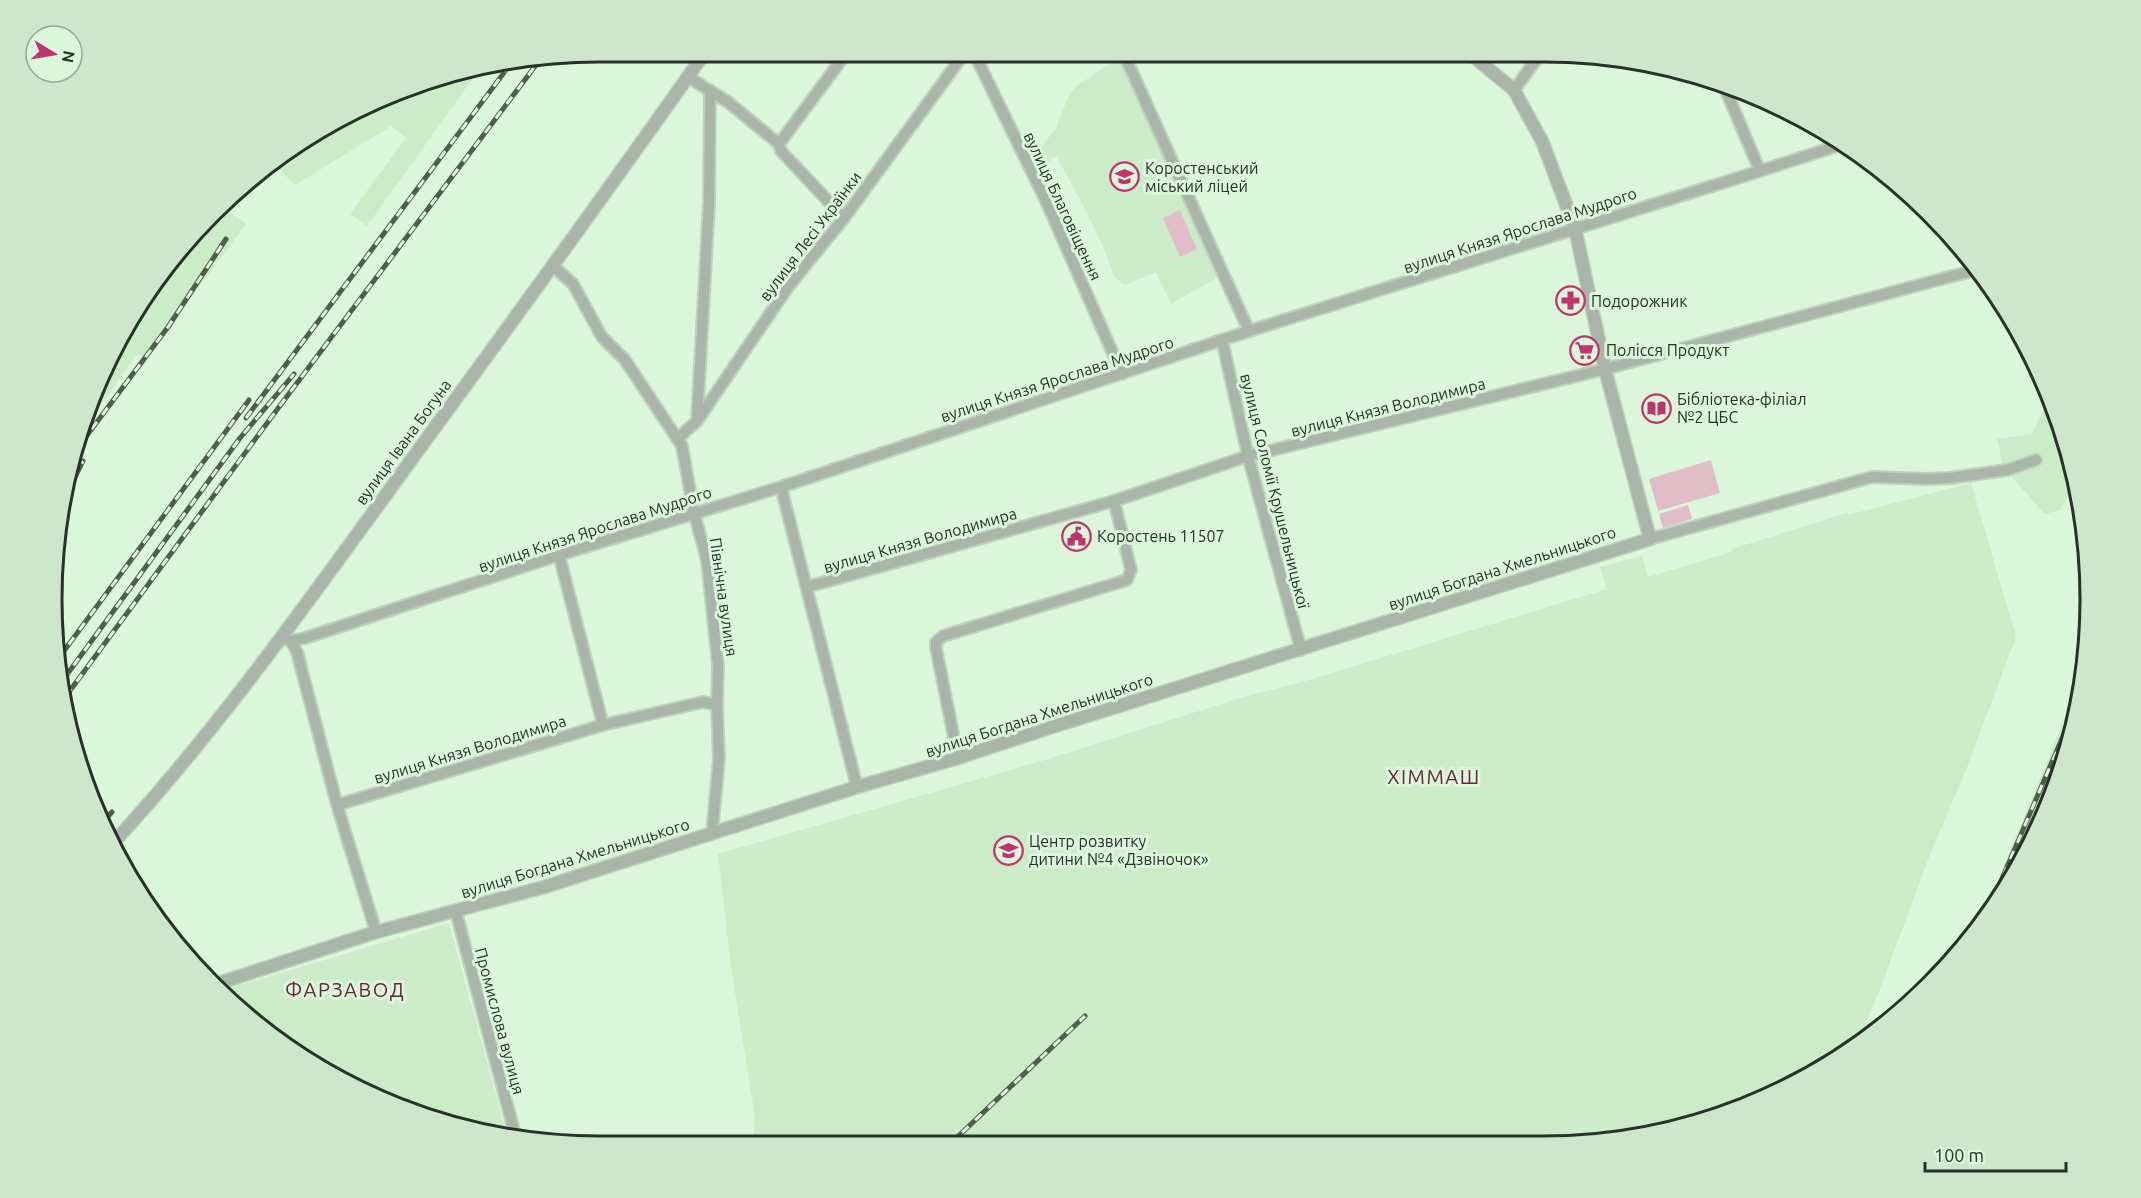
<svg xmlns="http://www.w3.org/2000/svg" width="2141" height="1198" font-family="Ubuntu,sans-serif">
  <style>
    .built { fill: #cbebc9 }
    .green { fill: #e1bdc7 }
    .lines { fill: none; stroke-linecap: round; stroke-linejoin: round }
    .minor-casing { stroke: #bbd3ba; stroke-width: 14 }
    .tertiary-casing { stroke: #bbd3ba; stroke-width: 15 }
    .minor { stroke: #aab5a9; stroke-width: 10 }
    .tertiary { stroke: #aab5a9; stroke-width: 12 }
    .rail-casing { stroke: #505d4f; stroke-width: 5 }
    .rail { stroke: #dbf6da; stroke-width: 3; stroke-dasharray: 9; stroke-linecap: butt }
    .labels { text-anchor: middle; stroke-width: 6; stroke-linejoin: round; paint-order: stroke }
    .poi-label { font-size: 16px; fill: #283228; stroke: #dbf6da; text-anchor: start }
    .street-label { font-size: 16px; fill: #283228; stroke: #dbf6da }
    .quarter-label { font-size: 20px; letter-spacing: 1.5px; fill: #67243c; stroke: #dbf6da }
    .rim { fill: none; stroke: #283228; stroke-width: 3 }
  </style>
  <rect width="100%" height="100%" fill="#dbf6da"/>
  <path class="built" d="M1124,54L1223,274L1171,304L1156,272L1125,285L1115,278L1102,244L1081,201L1056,156L1036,171L1030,162L1056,128L1069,95L1078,85Z
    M478,71L367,226L350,214L406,138L391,126L295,185L271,161L423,80Z
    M225,208L246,224L146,358L137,354L80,435L141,300L151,286Z
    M2049,397L2071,458L2075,479L2060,510L2045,514L2011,476L2003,465L1997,439L2032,434Z
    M1971,483L2016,637L1964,775L1931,852L1880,989L1855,1048L1846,1055L1718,1118L1613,1142L753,1145L755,1117L731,967L718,854L1048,759L1240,698L1302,682L1607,589L1600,567L1642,556L1648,577L1732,552V549L1847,513L1848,515Z
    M2085,669L2061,775L2016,873L1983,917Z
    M449,923L507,1136L457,1128L325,1073L224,990Z"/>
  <path class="green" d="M1180,210L1197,249L1180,257L1163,218Z
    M1711,460L1720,493L1658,511L1649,479Z
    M1688,505L1692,519L1663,528L1659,514Z"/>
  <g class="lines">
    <defs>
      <path id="minor" d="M973,51L1046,201L1122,374
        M1123,52L1249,331
        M688,77L728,102L779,144L781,151L844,218
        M1724,86L1760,171
        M1514,90L1542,52
        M779,144L848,51
        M553,266L573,284L602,337L625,360L682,446L694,513L707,560L718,665L717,705L719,759L712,833
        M1222,340L1248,456L1301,650
        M697,420L709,203L710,90
        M677,439L697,421L788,287L844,218L966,51
        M781,487L857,787
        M1650,539L1872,477L1927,479L1950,478L2007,470L2036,460
        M559,555L603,725
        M807,587L1114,501L1248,456L1605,369L1979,269
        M282,637L291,641L305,638L559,555L781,487L1249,331L1760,171L1843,144
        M291,641L297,652L337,805L376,932
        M958,758L936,648V642L943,636L1127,580L1131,570L1114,501
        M337,805L603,725L703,702L717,705
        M456,912L516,1138"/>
      <path id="tertiary" d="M114,842C219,728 309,600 401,474C503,334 606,194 706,51
        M216,984L376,932L544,887L857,787L958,758L1052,727L1650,539L1605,369L1575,228L1542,141L1514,90L1468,52"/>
    </defs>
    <use href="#minor" class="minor-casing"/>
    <use href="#tertiary" class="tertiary-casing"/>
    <use href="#minor" class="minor"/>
    <use href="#tertiary" class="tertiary"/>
    <defs>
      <path id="rail" d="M246,418L509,66
        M70,458L168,327L226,239
        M66,496L83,461
        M58,659L249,400
        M63,680L240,438L294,374
        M66,696L276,411L539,61
        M102,823L112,812
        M2027,849L2065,759
        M2006,885L2022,860
        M1989,909L2079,699
        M949,1145L1085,1016"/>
    </defs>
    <use href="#rail" class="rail-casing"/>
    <use href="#rail" class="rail"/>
  </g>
  <defs>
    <symbol id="school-ring" viewBox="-11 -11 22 22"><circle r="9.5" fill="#dbf6da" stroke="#bf346c" stroke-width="1.5"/><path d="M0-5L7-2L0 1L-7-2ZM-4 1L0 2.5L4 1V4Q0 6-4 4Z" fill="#bf346c"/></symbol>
    <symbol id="pharmacy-ring" viewBox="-11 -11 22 22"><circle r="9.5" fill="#dbf6da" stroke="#bf346c" stroke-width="1.5"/><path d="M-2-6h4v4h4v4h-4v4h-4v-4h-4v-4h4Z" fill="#bf346c"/></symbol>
    <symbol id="supermarket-ring" viewBox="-11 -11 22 22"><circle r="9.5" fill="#dbf6da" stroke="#bf346c" stroke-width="1.5"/><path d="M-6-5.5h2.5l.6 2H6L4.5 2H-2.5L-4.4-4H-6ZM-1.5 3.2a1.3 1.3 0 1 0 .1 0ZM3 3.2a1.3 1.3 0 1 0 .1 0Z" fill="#bf346c"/></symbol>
    <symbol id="library-ring" viewBox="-11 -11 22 22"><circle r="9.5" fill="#dbf6da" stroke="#bf346c" stroke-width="1.5"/><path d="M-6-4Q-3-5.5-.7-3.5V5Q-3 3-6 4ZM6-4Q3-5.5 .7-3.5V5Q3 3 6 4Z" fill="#bf346c"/></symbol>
    <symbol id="civic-ring" viewBox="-11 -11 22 22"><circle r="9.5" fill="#dbf6da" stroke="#bf346c" stroke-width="1.5"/><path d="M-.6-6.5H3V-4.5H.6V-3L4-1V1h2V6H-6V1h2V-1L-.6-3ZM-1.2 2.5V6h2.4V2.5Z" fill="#bf346c"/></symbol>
  </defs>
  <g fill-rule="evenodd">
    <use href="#school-ring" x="1108" y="160" width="33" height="33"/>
    <use href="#pharmacy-ring" x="1554" y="284" width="33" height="33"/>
    <use href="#supermarket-ring" x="1568" y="334" width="33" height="33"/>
    <use href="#library-ring" x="1640" y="392" width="33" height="33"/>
    <use href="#civic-ring" x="1060" y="520" width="33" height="33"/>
    <use href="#school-ring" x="992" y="834" width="33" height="33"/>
  </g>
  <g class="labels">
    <g class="poi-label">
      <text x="1145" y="174">Коростенський<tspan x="1145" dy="18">міський ліцей</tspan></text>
      <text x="1591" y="307">Подорожник</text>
      <text x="1606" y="356">Полісся Продукт</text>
      <text x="1677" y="405">Бібліотека-філіал<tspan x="1677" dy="18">№2 ЦБС</tspan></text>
      <text x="1097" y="542">Коростень 11507</text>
      <text x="1029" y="847">Центр розвитку<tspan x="1029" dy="18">дитини №4 «Дзвіночок»</tspan></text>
    </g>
    <g class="street-label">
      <text transform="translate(1063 206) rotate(65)" y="6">вулиця Благовіщення</text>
      <text transform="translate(1520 230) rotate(-18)" y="6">вулиця Князя Ярослава Мудрого</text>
      <text transform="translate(810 236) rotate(-53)" y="6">вулиця Лесі Українки</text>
      <text transform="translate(1057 379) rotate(-18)" y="6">вулиця Князя Ярослава Мудрого</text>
      <text transform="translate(1388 407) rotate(-14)" y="6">вулиця Князя Володимира</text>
      <text transform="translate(403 442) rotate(-54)" y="6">вулиця Івана Богуна</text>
      <text transform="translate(1275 491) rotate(76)" y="6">вулиця Соломії Крушельницької</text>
      <text transform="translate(595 529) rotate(-18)" y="6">вулиця Князя Ярослава Мудрого</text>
      <text transform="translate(920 540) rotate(-16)" y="6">вулиця Князя Володимира</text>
      <text transform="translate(1502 568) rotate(-18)" y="6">вулиця Богдана Хмельницького</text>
      <text transform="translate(724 597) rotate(82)" y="6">Північна вулиця</text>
      <text transform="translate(1039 715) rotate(-18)" y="6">вулиця Богдана Хмельницького</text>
      <text transform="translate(470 749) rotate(-17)" y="6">вулиця Князя Володимира</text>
      <text transform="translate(575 858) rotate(-17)" y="6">вулиця Богдана Хмельницького</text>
      <text transform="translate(500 1021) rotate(75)" y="6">Промислова вулиця</text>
    </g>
    <g class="quarter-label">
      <text x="1434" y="784">ХІММАШ</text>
      <text x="345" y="997">ФАРЗАВОД</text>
    </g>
  </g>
  <path d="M0 0H2141V1198H0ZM599 62H1543A537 537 0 0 1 2080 599V599A537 537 0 0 1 1543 1136H599A537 537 0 0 1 62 599V599A537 537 0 0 1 599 62Z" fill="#cde6cc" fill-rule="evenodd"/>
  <path class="rim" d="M599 62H1543A537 537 0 0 1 2080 599V599A537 537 0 0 1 1543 1136H599A537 537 0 0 1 62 599V599A537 537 0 0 1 599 62Z"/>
  <g transform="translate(54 54) rotate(101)"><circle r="28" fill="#dbf6da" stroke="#93a893" stroke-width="1.5"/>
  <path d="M0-4.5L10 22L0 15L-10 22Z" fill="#bf346c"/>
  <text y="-9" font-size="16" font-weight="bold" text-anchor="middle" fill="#283228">N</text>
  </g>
  <path d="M1925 1162v9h141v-9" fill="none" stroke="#283228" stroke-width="3"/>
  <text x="1934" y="1162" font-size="18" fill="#283228" stroke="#dbf6da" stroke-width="4.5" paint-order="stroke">100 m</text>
</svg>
